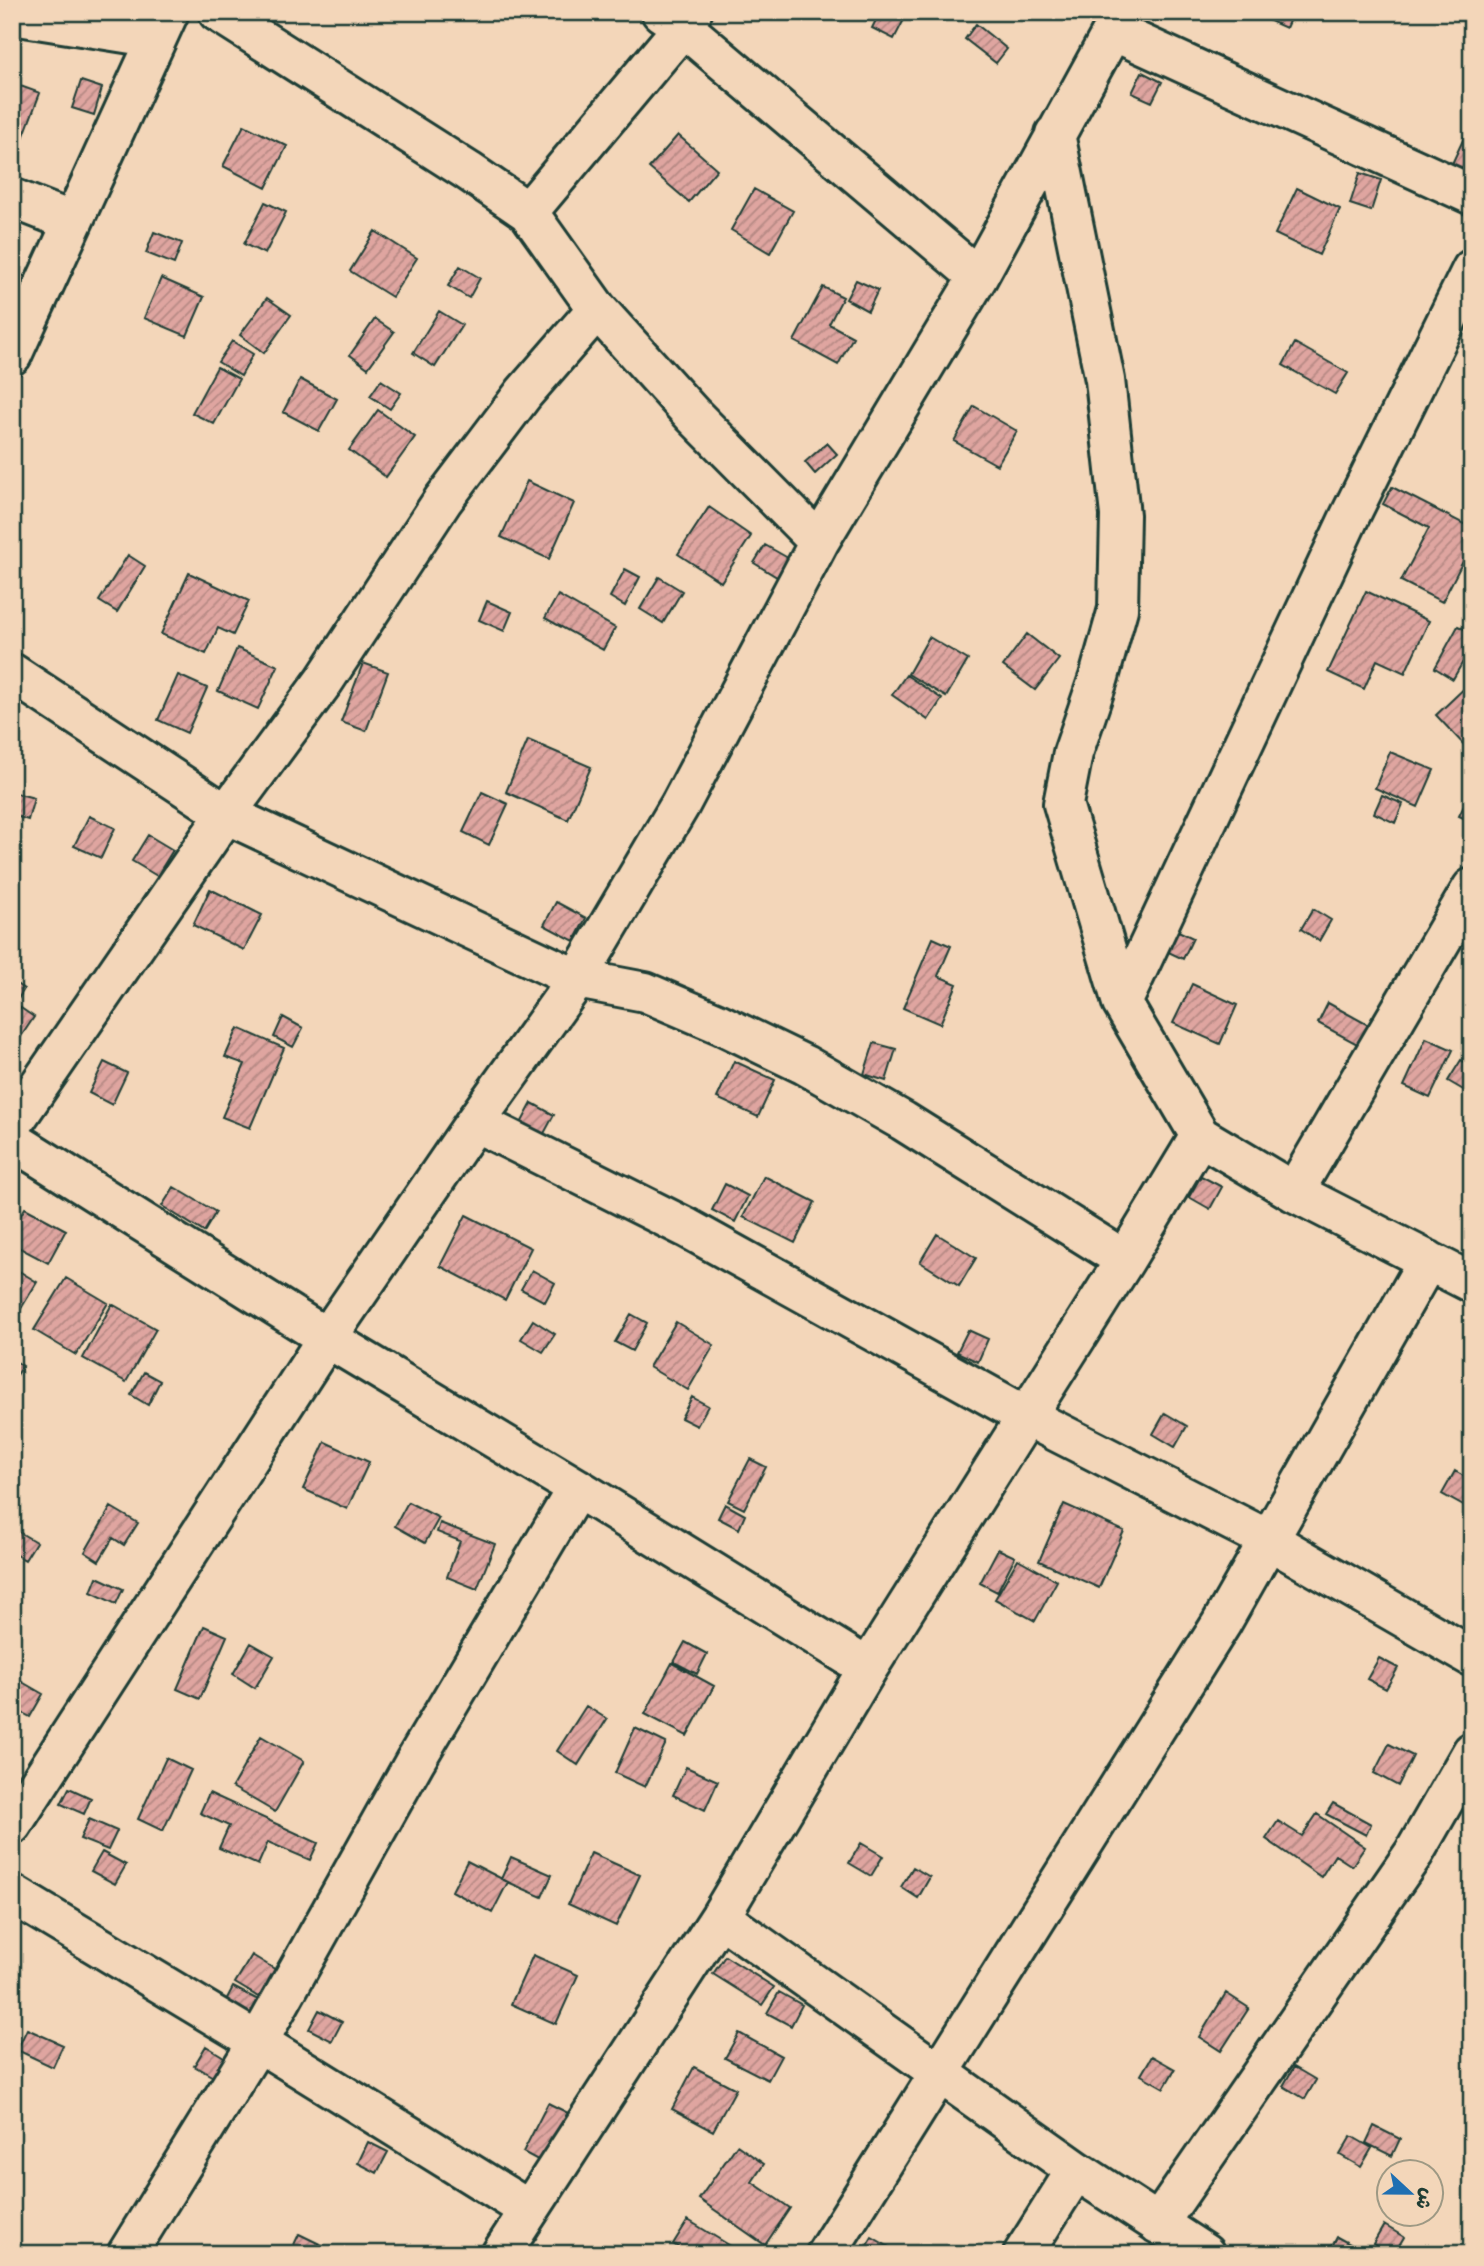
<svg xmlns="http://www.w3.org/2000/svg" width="1484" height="2266" font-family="'Balsamiq Sans','Playpen Sans Arabic',sans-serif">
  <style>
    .building { fill: url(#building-hatch); stroke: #1f3d34; stroke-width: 2 }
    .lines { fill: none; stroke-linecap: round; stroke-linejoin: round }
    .minor-casing { stroke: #1f3d34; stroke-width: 44 }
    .minor { stroke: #f3d6b9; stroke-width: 38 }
  </style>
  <defs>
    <pattern id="building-hatch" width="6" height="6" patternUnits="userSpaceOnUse" patternTransform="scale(1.75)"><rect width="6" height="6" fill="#dfa5a0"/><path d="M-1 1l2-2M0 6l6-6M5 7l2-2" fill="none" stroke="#b48883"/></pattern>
  </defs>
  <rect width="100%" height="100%" fill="#f3d6b9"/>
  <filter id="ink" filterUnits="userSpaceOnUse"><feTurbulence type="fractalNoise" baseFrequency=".0143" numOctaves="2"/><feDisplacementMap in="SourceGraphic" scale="14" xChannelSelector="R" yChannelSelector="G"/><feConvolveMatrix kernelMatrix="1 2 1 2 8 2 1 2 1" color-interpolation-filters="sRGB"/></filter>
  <g filter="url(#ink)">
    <path class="building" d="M880,12H908L894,39L872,28Z
      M1272,12H1293L1286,28L1268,20Z
      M976,24L1007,49L996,63L965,39Z
      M1142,72L1162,82L1152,102L1132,93Z
      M81,81L102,88L94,115L72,108Z
      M12,83L40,93L23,138L12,134Z
      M244,125L287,146L266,188L223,166Z
      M1469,127L1472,128V178L1450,168Z
      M678,135L717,169L689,202L649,168Z
      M1360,173L1381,180L1371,211L1350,204Z
      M1297,188L1340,209L1319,255L1275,234Z
      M754,189L793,211L770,253L731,230Z
      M265,202L286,212L265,254L244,244Z
      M375,231L417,258L392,297L350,271Z
      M154,232L182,243L174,264L146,253Z
      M460,266L480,278L469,298L448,286Z
      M13,272L41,282L12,323V275Z
      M161,278L204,297L187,336L144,318Z
      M856,280L878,290L868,311L846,299Z
      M823,287L843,297L829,324L853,337L838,365L794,341Z
      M267,298L291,315L264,353L240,335Z
      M439,311L462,325L435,367L413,353Z
      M375,319L394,332L368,368L350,355Z
      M232,341L253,354L241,376L218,362Z
      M1295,343L1348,373L1335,394L1283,365Z
      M217,367L239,379L214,424L192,413Z
      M300,379L337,399L319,431L283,412Z
      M381,380L401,393L390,409L370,396Z
      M974,406L1017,431L997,465L954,441Z
      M378,410L415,437L386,477L349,450Z
      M827,443L837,454L815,474L805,462Z
      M527,481L574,503L549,559L501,537Z
      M1392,487L1472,528V544L1442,602L1401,581L1429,528L1383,504Z
      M709,507L751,536L721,582L678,554Z
      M765,545L788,558L777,577L754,563Z
      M128,555L145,566L117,612L99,601Z
      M625,569L640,577L625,606L610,597Z
      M189,573L249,601L233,635L218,628L206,654L161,634Z
      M659,577L682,591L663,623L640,609Z
      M1366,591L1429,621L1405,673L1377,660L1364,689L1328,672Z
      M558,595L615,628L603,650L545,618Z
      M487,601L512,612L504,631L479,620Z
      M1458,626L1472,633V646L1453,679L1435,668Z
      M1027,634L1059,659L1035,690L1003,666Z
      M929,637L968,660L946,697L908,674Z
      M237,648L278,666L258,709L218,691Z
      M363,663L388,672L366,731L341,722Z
      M178,675L207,688L187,733L158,720Z
      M906,675L942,699L928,720L892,695Z
      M1472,681V743L1467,748L1436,715Z
      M528,740L591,767L568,820L506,792Z
      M1390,752L1434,770L1418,807L1375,788Z
      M1472,789V822L1459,816Z
      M12,792L34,798L28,820L12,815Z
      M482,792L508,804L489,845L463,832Z
      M1382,795L1403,804L1395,823L1374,813Z
      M89,816L115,828L101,858L74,846Z
      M148,835L173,850L157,876L132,861Z
      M210,889L262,915L244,950L193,925Z
      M556,902L586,918L574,941L544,925Z
      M1313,909L1331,920L1319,941L1301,929Z
      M1170,927L1193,938L1183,959L1160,948Z
      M933,938L951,946L938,976L957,984L940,1024L903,1008Z
      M12,981L24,989L15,1004L34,1017L12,1050Z
      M1192,984L1237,1005L1220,1044L1173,1023Z
      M1328,1003L1370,1026L1359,1045L1318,1023Z
      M283,1017L303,1028L293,1047L274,1037Z
      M238,1028L284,1048L250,1128L222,1117L245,1064L225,1057Z
      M1426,1038L1453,1050L1430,1098L1404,1086Z
      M874,1043L896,1049L886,1081L864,1074Z
      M1461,1060L1472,1066V1095L1448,1081Z
      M734,1061L775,1080L758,1117L717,1098Z
      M104,1062L127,1073L112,1105L89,1093Z
      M532,1103L554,1115L540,1141L518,1129Z
      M764,1176L815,1202L795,1243L743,1217Z
      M1201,1176L1222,1187L1210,1209L1189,1197Z
      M725,1184L748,1196L735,1222L712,1210Z
      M174,1187L216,1212L204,1232L162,1206Z
      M25,1208L66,1230L48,1263L12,1244V1230Z
      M466,1215L531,1248L505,1300L440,1266Z
      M937,1234L976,1258L959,1286L920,1262Z
      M14,1268L37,1282L16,1317L12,1315Z
      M532,1270L555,1283L545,1302L521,1289Z
      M66,1278L108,1303L76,1355L34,1330Z
      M112,1304L156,1329L126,1382L83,1358Z
      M631,1314L647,1323L632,1351L615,1342Z
      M533,1320L555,1334L543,1352L521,1339Z
      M676,1322L714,1345L688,1390L649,1367Z
      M968,1330L988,1339L978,1362L957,1352Z
      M12,1359L23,1366L12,1382Z
      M144,1372L160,1381L148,1405L131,1395Z
      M692,1397L708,1406L697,1426L681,1418Z
      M1165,1413L1187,1426L1175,1447L1153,1434Z
      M325,1442L369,1462L347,1509L303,1489Z
      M750,1459L766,1467L744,1509L728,1501Z
      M1455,1471L1472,1481V1499L1467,1508L1442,1494Z
      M408,1502L439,1518L425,1543L395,1526Z
      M725,1504L745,1515L739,1529L718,1518Z
      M1064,1504L1124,1531L1099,1588L1039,1561Z
      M111,1507L138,1523L124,1545L113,1538L99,1561L85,1552Z
      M440,1523L495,1544L477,1589L447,1577L460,1541L437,1532Z
      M12,1528L36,1542L25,1560L12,1553Z
      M998,1549L1015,1557L997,1592L980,1583Z
      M1018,1559L1057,1581L1035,1621L995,1599Z
      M97,1577L123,1589L116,1604L91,1592Z
      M204,1626L227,1636L200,1699L177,1689Z
      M685,1642L707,1654L697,1674L674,1662Z
      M251,1643L274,1656L255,1688L233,1674Z
      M1379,1658L1398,1668L1386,1689L1367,1679Z
      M672,1663L714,1686L687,1736L645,1714Z
      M17,1679L43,1694L30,1717L12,1707V1688Z
      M586,1706L607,1719L578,1765L557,1751Z
      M635,1728L666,1743L645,1787L615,1773Z
      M261,1736L304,1761L275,1812L232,1787Z
      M1389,1744L1413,1756L1398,1786L1374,1773Z
      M166,1758L191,1770L163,1831L138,1819Z
      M686,1767L718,1781L705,1810L673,1795Z
      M69,1788L91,1798L84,1814L61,1804Z
      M209,1793L318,1843L310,1860L268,1842L258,1865L219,1848L229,1826L200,1813Z
      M1333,1803L1371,1824L1366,1835L1326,1814Z
      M1317,1814L1365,1847L1352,1866L1335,1855L1321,1877L1266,1839L1278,1821L1302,1836Z
      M89,1819L117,1831L108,1850L80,1839Z
      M861,1843L883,1856L871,1876L849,1863Z
      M102,1852L126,1865L115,1884L91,1871Z
      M591,1853L640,1875L616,1926L568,1904Z
      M511,1857L552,1875L542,1897L501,1879Z
      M467,1861L508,1882L492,1913L452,1891Z
      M913,1867L930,1877L918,1898L901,1887Z
      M252,1955L281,1973L265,2001L235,1983Z
      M533,1955L578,1975L556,2024L511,2004Z
      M725,1956L774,1987L762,2005L713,1974Z
      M233,1987L262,2002L253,2018L224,2004Z
      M779,1992L802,2005L791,2026L767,2013Z
      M1226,1993L1249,2008L1221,2051L1199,2037Z
      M319,2010L342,2022L332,2041L309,2029Z
      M27,2029L63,2045L53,2067L17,2050Z
      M739,2033L781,2056L768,2080L725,2058Z
      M206,2046L229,2060L217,2079L194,2066Z
      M1152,2056L1175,2069L1164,2088L1141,2075Z
      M694,2067L736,2089L713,2131L672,2109Z
      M1294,2067L1316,2080L1305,2099L1283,2086Z
      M548,2103L572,2115L547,2165L523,2152Z
      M1374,2126L1400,2139L1392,2156L1366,2143Z
      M1351,2136L1372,2148L1361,2167L1340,2155Z
      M368,2142L388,2152L377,2173L358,2163Z
      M737,2145L764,2164L752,2182L790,2208L765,2245L699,2199Z
      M688,2220L742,2253V2254H689L673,2244Z
      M1384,2225L1404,2237L1394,2254H1389L1373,2244Z
      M299,2234L328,2248L325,2254L290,2253Z
      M872,2237L901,2254H862Z
      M1337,2237L1368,2254H1328Z"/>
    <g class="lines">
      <defs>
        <path id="minor" d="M218,12L468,171L528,212L597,309L692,414L819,542
          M661,12L683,27L978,277
          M12,15L157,38
          M1113,31L1472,195
          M1055,134L1105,380L1120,515L1118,609L1099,677L1073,753L1063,804L1122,1003L1200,1136L1294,1192L1472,1283
          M12,198L73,222
          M528,212L683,27L692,12
          M12,355L169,12
          M12,673L226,814L577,979L645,992L720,1024L805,1065L903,1121L1125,1260
          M1122,1003L1349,518L1472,269
          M475,1122L687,1228L1026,1416L1269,1540L1472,1657
          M12,1125L226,814L324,681L443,500L524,393L597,309
          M12,1140L327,1338L577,1488L868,1668
          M1294,1192L1472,888
          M12,1825L327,1338L475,1122L577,979L680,805L819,542L978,277L1123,12
          M12,1894L258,2042L529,2210
          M720,1917L1076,2170L1205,2254
          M1158,2224L1414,1853L1472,1752
          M127,2254L258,2042L415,1761L577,1488
          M501,2254L720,1917L868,1668L1125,1260L1200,1136
          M826,2254L1221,1624L1428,1260
          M1023,2254L1076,2170"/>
      </defs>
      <use href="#minor" class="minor-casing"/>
      <use href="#minor" class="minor"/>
    </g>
  </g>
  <rect width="1484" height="2266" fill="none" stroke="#f3d6b9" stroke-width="42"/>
  <rect x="21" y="21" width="1442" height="2224" fill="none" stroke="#1f3d34" stroke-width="2.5" filter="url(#ink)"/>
  <g transform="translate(1410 2193) rotate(112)"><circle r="33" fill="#f3d6b9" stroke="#9e9984" stroke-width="2"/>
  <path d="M0-5L12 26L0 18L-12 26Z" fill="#1f6fb2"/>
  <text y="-10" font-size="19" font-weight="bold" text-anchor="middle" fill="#1f3d34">ش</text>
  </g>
</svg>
